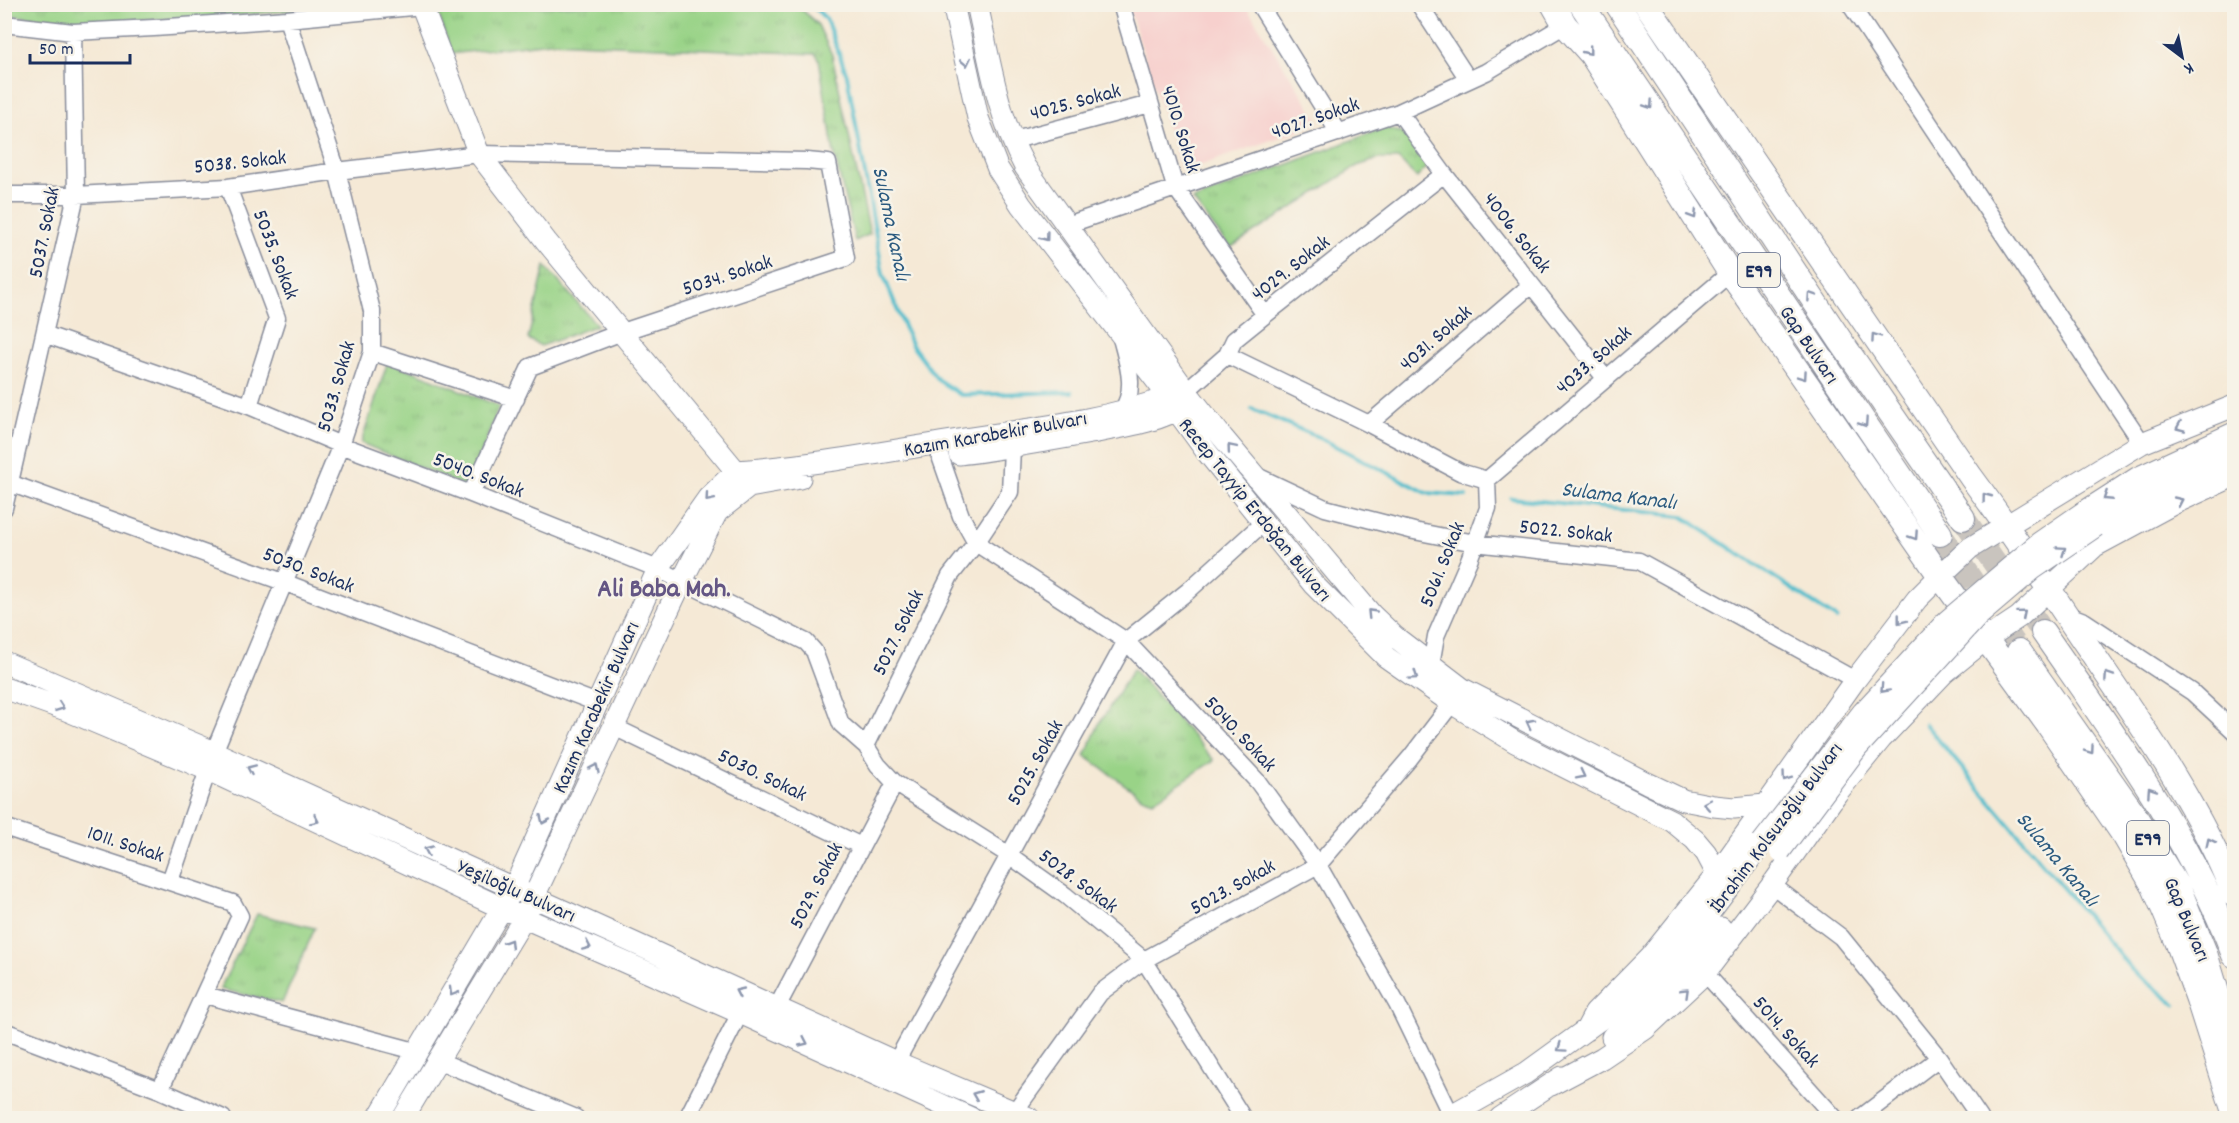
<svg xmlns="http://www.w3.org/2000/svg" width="2239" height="1123" font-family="Dekko,sans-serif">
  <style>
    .built { fill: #f7d0cd }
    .park { fill: url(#park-tufts); stroke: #5a8172; stroke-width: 1.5 }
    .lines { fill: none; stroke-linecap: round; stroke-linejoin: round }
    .stream { stroke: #51bdcc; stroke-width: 4 }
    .highway-tunnel { stroke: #c9c4be; stroke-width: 24; stroke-dasharray: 24 12; stroke-linecap: butt }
    .minor-casing { stroke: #888c9a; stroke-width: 19 }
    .major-casing { stroke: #888c9a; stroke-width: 23 }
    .highway-casing { stroke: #888c9a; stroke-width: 26 }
    .minor { stroke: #fff; stroke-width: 16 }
    .major { stroke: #fff; stroke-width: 21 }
    .highway { stroke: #fff; stroke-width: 24 }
    .major-bridge-casing { stroke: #888c9a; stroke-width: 23; stroke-linecap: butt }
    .major-bridge { stroke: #fff; stroke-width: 21 }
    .oneway { stroke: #8d97ae }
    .labels { text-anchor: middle; stroke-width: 5; stroke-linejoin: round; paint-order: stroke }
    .shield { fill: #f7f3e8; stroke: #5d6a87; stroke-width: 1.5 }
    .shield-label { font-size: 20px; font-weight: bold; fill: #1b2f5e }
    .street-label { font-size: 21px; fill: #1b2f5e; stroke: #f7f3e8 }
    .water-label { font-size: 22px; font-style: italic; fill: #2b5a7f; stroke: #f7f3e8 }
    .district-label { font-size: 27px; font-weight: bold; fill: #645684; stroke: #f7f3e8 }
  </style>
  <defs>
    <pattern id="park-tufts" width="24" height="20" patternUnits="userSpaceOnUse" patternTransform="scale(1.5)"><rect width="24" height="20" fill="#99d387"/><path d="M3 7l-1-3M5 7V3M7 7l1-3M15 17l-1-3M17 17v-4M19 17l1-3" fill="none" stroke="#83b577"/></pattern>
  </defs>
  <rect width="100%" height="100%" fill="#f7f3e8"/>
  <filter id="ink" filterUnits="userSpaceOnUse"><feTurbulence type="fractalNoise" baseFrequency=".0167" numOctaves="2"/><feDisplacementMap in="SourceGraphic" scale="12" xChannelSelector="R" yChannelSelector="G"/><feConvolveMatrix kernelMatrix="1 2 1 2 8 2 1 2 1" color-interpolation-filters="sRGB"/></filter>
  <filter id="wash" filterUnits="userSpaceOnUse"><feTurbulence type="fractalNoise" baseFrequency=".008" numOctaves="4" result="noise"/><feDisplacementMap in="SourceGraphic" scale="24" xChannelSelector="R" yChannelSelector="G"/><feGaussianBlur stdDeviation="1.35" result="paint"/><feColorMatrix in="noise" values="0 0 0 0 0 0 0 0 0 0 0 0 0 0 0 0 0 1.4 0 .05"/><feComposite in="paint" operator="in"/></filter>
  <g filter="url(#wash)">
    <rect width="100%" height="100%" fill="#f5e9d6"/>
    <path class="built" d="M1128,5H1245L1317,118L1313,125L1182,172Z"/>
    <path class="park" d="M619,4L797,5L818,25L832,55L870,234L855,241L833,148L819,59L815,54L550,42L451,54L437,8H494Z
      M4,5H351L242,15L96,23L5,15Z
      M1384,128C1411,132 1414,144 1428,165L1417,178L1398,159H1379L1357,166L1230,248L1193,200Z
      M545,266L597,325L541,346L528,339Z
      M388,361L499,406L468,488L361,443Z
      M1133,669L1214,760L1153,801L1142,797L1085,756L1099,724Z
      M257,914L315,928L282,1003L220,989Z"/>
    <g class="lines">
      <path class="stream" d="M811,4L826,19L847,75L883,274L911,344L938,380L961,395L1072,392
        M1252,409L1318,437L1427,493L1466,496
        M1511,498L1682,516L1837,619
        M1925,724L2132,970L2175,1004"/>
    </g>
  </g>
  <g filter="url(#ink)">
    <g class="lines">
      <path class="highway-tunnel" d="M1963,518L2043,632
        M1940,534L2019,651"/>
      <defs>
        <path id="minor" d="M1121,4L1175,187L1265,315
          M1259,4L1339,133
          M1419,4L1468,79
          M1850,4L2142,443
          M4,24L73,32L154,28L287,19L422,6
          M1399,112L1444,174L1605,378
          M1011,141L1150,104
          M228,187L277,318L249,406
          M4,195H76L228,187L337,171L479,154L807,161L828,163L846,258L622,332L530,367L471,494
          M1067,225L1399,112L1486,72L1565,25
          M44,334L249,406L341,445L471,494L658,569L806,642L814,651L841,724L866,746L878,765L895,783L1009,855L1065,895L1144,960L1243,1118
          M1121,338C1127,362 1138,390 1121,412
          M372,352L516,399
          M1227,355L1369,424L1460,472L1487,480
          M1175,394L1186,391L1227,355L1234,340L1265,315L1444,174
          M1369,424L1531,285
          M933,444L940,456L961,516L976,543L1126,641L1258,782L1318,865L1397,1004L1451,1115
          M1257,476L1325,508L1414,531L1475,543L1639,561L1855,680
          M1487,480L1730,273
          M4,481L286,583L597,703
          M4,508L76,195L73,32
          M2066,614L2084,621L2192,692L2234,731
          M1431,665L1436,636L1469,560L1488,508L1487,480
          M614,727L861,846
          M866,746L950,576L976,543L1010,492L1012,448
          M214,752L341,445L372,352V311L337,171L287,19
          M4,827L233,903L240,916L160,1090
          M170,881L208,770
          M1772,885L1841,937L1939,1058L1980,1118
          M1705,973L1835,1118
          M205,995L419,1052
          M776,1009L895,783
          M4,1031L160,1090L223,1118
          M437,1060L576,1118
          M896,1062L1126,641L1188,591L1263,523
          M1015,1111L1100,993L1144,960L1318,865L1410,758L1459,694
          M687,1118L740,1013
          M1860,1118L1939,1058"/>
        <path id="major" d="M421,4L479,154L546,241L745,482
          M953,4L978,118L998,169L1021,205L1169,397L1177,411L1206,451L1313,584L1386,657L1453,704L1515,742L1672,821L1695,840L1706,853L1717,874
          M977,4C990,61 997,115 1025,167L1186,391L1223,438L1371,614L1395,637L1463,689L1647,783L1683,800L1714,806L1734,808L1765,805
          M959,454C1003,449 1047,441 1091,433C1123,427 1160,422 1188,404
          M2084,512L2137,478L2234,433
          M2096,526L2152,492L2234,454
          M4,662L214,752L896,1062L1029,1118
          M4,688L66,710L208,770L502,908L740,1013L971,1118
          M1586,1030L1595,1013L1650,957L1717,874L1855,680L1917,599L1940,576L1970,548L2142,443L2234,406
          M1612,1037C1651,1004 1689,969 1721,928
          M1551,1085L1602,1058L1645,1029L1705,973L1772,885L1837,793L1881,739L1944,673L1986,639L2019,617L2095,546L2173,504L2234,476
          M378,1118L514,888L658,569L708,498L736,471C811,466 884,452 958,440C1028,429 1102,421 1169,397
          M403,1118L524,918L682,581L717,512L749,487L800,478
          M1446,1118L1526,1073L1638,992L1704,920L1762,843
          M1500,1118L1562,1077"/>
        <path id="highway" d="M1553,4L1565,25L1591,54L1730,273L1940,576L2049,726L2125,837L2154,887L2177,941L2198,999L2234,1112
          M1581,4L1940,534
          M1617,4L1840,340L1963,518
          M1646,4L1971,477C2012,532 2049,590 2088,647C2142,726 2199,805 2234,895
          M2043,632C2114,735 2190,837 2234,955
          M2019,651L2132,811L2179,889L2205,953L2234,1048"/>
      </defs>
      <use href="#minor" class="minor-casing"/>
      <use href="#major" class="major-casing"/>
      <use href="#highway" class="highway-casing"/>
      <use href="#minor" class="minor"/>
      <use href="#major" class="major"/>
      <use href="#highway" class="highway"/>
      <defs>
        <path id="major-bridge" d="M1762,843L1863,712L1947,621L2039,543L2084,512
          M1780,851L1857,748L1978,616L2033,569L2096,526"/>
      </defs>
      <use href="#major-bridge" class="major-bridge-casing"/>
      <use href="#major-bridge" class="major-bridge"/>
    </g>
    <defs><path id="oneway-chevron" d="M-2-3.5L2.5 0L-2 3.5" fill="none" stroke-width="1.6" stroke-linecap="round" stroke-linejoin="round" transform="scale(1.5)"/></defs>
    <g class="oneway">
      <use href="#oneway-chevron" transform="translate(1588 51) rotate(51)"/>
      <use href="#oneway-chevron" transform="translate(966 62) rotate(78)"/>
      <use href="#oneway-chevron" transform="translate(1649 105) rotate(56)"/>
      <use href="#oneway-chevron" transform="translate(1693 215) rotate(58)"/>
      <use href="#oneway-chevron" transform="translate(1045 237) rotate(53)"/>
      <use href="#oneway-chevron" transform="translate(1811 296) rotate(-124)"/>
      <use href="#oneway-chevron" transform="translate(1875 337) rotate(-125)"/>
      <use href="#oneway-chevron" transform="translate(1803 376) rotate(55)"/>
      <use href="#oneway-chevron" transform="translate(1864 423) rotate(56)"/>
      <use href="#oneway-chevron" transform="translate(2180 427) rotate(157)"/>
      <use href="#oneway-chevron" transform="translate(1231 448) rotate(-130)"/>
      <use href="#oneway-chevron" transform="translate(1986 497) rotate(-127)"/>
      <use href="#oneway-chevron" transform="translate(2107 497) rotate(147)"/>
      <use href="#oneway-chevron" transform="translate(709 498) rotate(131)"/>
      <use href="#oneway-chevron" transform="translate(2179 501) rotate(-25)"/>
      <use href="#oneway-chevron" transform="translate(1914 536) rotate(56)"/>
      <use href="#oneway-chevron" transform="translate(2062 550) rotate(-34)"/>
      <use href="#oneway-chevron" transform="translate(1371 613) rotate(-134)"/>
      <use href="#oneway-chevron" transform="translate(2022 614) rotate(-40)"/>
      <use href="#oneway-chevron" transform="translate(1901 620) rotate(128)"/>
      <use href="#oneway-chevron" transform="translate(1414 676) rotate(35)"/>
      <use href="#oneway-chevron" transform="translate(2108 676) rotate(-124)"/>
      <use href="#oneway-chevron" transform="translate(1884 689) rotate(133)"/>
      <use href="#oneway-chevron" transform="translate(60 707) rotate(20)"/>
      <use href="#oneway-chevron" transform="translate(1530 723) rotate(-153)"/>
      <use href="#oneway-chevron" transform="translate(2090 750) rotate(55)"/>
      <use href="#oneway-chevron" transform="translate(595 768) rotate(-65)"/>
      <use href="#oneway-chevron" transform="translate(251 769) rotate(-156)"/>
      <use href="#oneway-chevron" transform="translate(1581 775) rotate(27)"/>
      <use href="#oneway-chevron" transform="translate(1786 777) rotate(126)"/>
      <use href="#oneway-chevron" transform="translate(2151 791) rotate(-124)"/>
      <use href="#oneway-chevron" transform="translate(1707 804) rotate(-169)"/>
      <use href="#oneway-chevron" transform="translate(315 820) rotate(25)"/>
      <use href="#oneway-chevron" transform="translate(544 820) rotate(114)"/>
      <use href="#oneway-chevron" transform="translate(2210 842) rotate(-116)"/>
      <use href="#oneway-chevron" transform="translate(428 850) rotate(-156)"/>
      <use href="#oneway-chevron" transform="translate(509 943) rotate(-58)"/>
      <use href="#oneway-chevron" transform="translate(587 946) rotate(24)"/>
      <use href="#oneway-chevron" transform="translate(453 992) rotate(120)"/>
      <use href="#oneway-chevron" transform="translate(739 992) rotate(-155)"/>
      <use href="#oneway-chevron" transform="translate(1685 992) rotate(-44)"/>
      <use href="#oneway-chevron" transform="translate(804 1042) rotate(25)"/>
      <use href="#oneway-chevron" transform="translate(1561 1048) rotate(145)"/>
      <use href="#oneway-chevron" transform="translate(976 1095) rotate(-158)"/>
    </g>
  </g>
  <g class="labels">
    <g class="shield">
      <rect x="1738" y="253" width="42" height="34" rx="4.5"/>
      <rect x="2127" y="821" width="42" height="34" rx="4.5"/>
    </g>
    <g class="shield-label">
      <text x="1759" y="277">E99</text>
      <text x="2148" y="845">E99</text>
    </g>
    <g class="street-label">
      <text transform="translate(1075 101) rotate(-15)" y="7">4025. Sokak</text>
      <text transform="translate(1315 117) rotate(-19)" y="7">4027. Sokak</text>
      <text transform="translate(1182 129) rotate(73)" y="7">4010. Sokak</text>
      <text transform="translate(240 161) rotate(-6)" y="7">5038. Sokak</text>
      <text transform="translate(43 232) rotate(-79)" y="7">5037. Sokak</text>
      <text transform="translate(1518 232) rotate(52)" y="7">4006. Sokak</text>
      <text transform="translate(277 254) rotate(69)" y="7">5035. Sokak</text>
      <text transform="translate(1290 267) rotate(-38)" y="7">4029. Sokak</text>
      <text transform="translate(727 274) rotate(-18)" y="7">5034. Sokak</text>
      <text transform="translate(1435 337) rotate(-41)" y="7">4031. Sokak</text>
      <text transform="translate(1810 344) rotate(56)" y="7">Gap Bulvarı</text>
      <text transform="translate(1593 359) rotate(-41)" y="7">4033. Sokak</text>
      <text transform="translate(335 386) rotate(-74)" y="7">5033. Sokak</text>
      <text transform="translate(995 433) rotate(-10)" y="7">Kazım Karabekir Bulvarı</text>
      <text transform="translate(479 474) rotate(21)" y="7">5040. Sokak</text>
      <text transform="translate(1256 509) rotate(51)" y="7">Recep Tayyip Erdoğan Bulvarı</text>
      <text transform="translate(1566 530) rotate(6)" y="7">5022. Sokak</text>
      <text transform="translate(1441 564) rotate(-68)" y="7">5061. Sokak</text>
      <text transform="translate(309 569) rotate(21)" y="7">5030. Sokak</text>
      <text transform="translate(897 632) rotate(-64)" y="7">5027. Sokak</text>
      <text transform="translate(595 707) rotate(-66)" y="7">Kazım Karabekir Bulvarı</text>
      <text transform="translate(1241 733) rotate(47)" y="7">5040. Sokak</text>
      <text transform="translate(1034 762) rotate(-61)" y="7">5025. Sokak</text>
      <text transform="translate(763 774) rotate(26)" y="7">5030. Sokak</text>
      <text transform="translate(1775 827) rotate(-53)" y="7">İbrahim Kolsuzoğlu Bulvarı</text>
      <text transform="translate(126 843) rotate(18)" y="7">1011. Sokak</text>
      <text transform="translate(1079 880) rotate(37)" y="7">5028. Sokak</text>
      <text transform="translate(815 885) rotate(-63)" y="7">5029. Sokak</text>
      <text transform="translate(1232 886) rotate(-29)" y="7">5023. Sokak</text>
      <text transform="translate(517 890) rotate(24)" y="7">Yeşiloğlu Bulvarı</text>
      <text transform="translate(2188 919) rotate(67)" y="7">Gap Bulvarı</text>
      <text transform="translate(1787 1031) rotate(48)" y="7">5014. Sokak</text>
    </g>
    <g class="water-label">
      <text transform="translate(893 223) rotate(78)" y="8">Sulama Kanalı</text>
      <text transform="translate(1619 494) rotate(7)" y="8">Sulama Kanalı</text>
      <text transform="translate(2059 858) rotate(50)" y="8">Sulama Kanalı</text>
    </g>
    <g class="district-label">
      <text x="664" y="596">Ali Baba Mah.</text>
    </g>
  </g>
  <rect width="2239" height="1123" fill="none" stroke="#f7f3e8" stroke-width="24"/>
  <g transform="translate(2182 57) rotate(148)" stroke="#f7f3e8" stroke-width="4.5" paint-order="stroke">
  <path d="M0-4.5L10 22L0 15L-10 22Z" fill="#1b2f5e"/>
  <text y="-9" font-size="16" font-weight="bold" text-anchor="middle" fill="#1b2f5e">K</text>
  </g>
  <path d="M30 54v9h100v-9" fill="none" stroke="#1b2f5e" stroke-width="3"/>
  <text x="39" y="54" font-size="18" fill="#1b2f5e" stroke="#f7f3e8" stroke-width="4.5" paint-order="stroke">50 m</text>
</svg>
